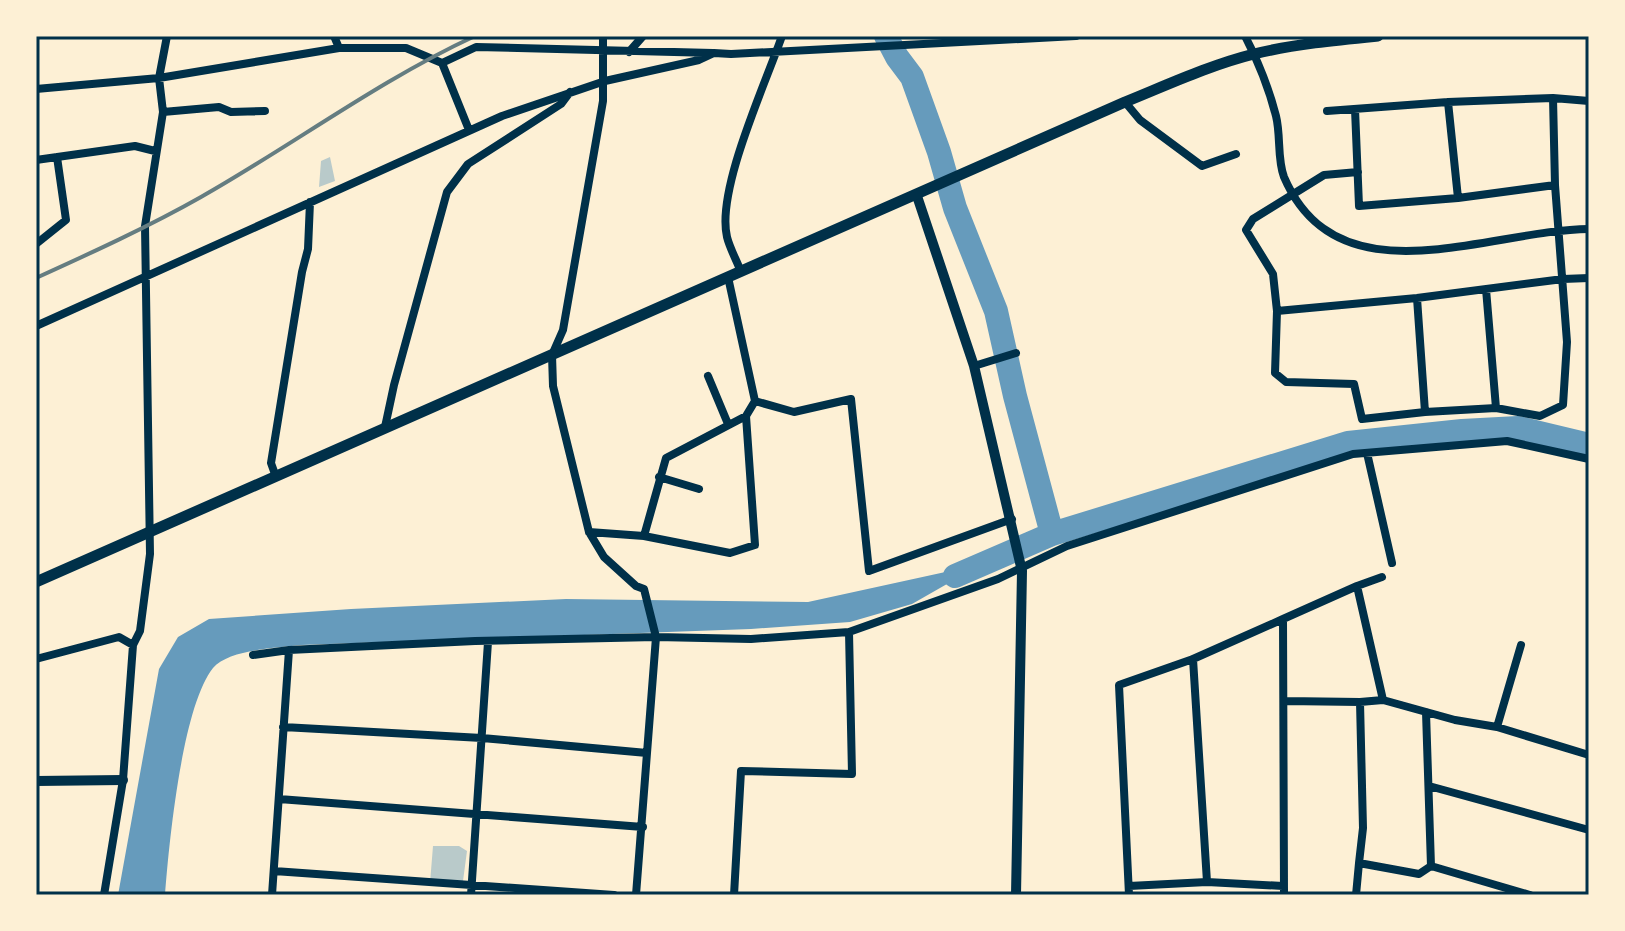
<svg xmlns="http://www.w3.org/2000/svg" width="1625" height="931" font-family="'DejaVu Sans',sans-serif">
  <style>
    .green { fill: #b9caca }
    .water { fill: #669bbc }
    .lines { fill: none; stroke-linecap: round; stroke-linejoin: round }
    .river { stroke: #669bbc; stroke-width: 24 }
    .minor { stroke: #003049; stroke-width: 8 }
    .tertiary { stroke: #003049; stroke-width: 10 }
    .secondary { stroke: #003049; stroke-width: 11 }
    .rail { stroke: #657d81; stroke-width: 4 }
    .neatline { fill: none; stroke: #003049; stroke-width: 3 }
  </style>
  <rect width="100%" height="100%" fill="#fdf0d5"/>
  <path class="green" d="M330,157L335,181L319,187L321,161Z
    M433,846H459L467,851L463,881L430,883Z"/>
  <path class="water" d="M982,564L912,604L850,622L751,629L301,645C278,648 229,649 213,668C182,707 169,843 165,895H118L159,669L178,637L209,619L351,609L566,599L808,602Z"/>
  <g class="lines">
    <path class="river" d="M886,36L897,57L912,77L939,152L955,208L996,311L1015,396L1052,534
      M955,576L1052,534L1348,443L1462,431L1518,428L1589,445"/>
    <path class="minor" d="M334,36L339,48
      M603,36V101L563,330L552,355L553,386L589,532L604,557L636,586L644,589L656,637L636,895
      M1245,36C1258,61 1269,89 1276,116C1281,136 1277,159 1284,177C1338,303 1488,230 1589,229
      M629,52L643,36
      M442,63L469,130
      M36,89L159,78L339,48H406L442,63L476,47L713,53
      M1125,102L1140,120L1202,166L1236,154
      M1448,102L1458,198
      M1355,109L1359,206L1458,198L1555,185
      M1327,111L1448,102L1553,98L1589,101
      M163,112L219,107L231,112L265,111
      M36,160L135,146L155,151
      M1358,172L1324,175L1253,219L1246,230L1273,274L1277,311L1275,373L1286,382L1354,384L1362,419L1425,412L1496,408L1540,416L1563,405L1567,342L1555,185L1553,98
      M36,244L66,220L57,157
      M741,272C737,261 730,249 727,237C716,190 765,85 782,36
      M728,277L755,401
      M1486,289L1496,408
      M1417,298L1425,412
      M1277,311L1417,298L1563,279L1589,278
      M36,326L502,116L605,81L699,60L714,53L731,54L1076,36
      M974,366L1016,353
      M708,376L728,424
      M385,427L394,385L447,192L468,164L561,104L570,92
      M1367,453L1392,563
      M276,477L271,463L302,272L308,249L310,202
      M659,477L699,489
      M589,532L644,536L730,553L755,545L746,416L755,401L794,412L851,399L869,571L1012,519
      M644,536L666,458L746,416
      M1357,586L1382,577
      M1283,619L1357,586L1383,700
      M253,655L289,650L475,641L656,637L751,639L849,632L998,579L1067,546L1353,454L1507,441L1589,459
      M36,659L119,637L133,645
      M1193,659L1207,882
      M1285,701L1360,702L1383,700L1455,720L1497,727L1589,755
      M1360,702L1363,828L1359,863L1419,874L1431,866
      M1426,712L1431,866L1530,895
      M283,727L482,738L647,753
      M1497,727L1521,645
      M1429,786L1589,830
      M279,799L643,827
      M274,871L614,895
      M1129,886L1207,882L1283,886
      M104,895L123,780L133,645L140,631L150,554L145,226L163,112L159,78L167,36
      M272,895L289,650
      M471,895L488,642
      M734,895L741,771L852,774L849,632
      M1129,895L1119,685L1193,659L1283,619L1284,895
      M1356,895L1359,863"/>
    <path class="tertiary" d="M917,196L974,366L1022,571L1016,895
      M36,781L123,780"/>
    <path class="secondary" d="M36,582L1125,102C1167,85 1210,65 1254,54C1295,44 1337,40 1378,36"/>
    <path class="rail" d="M36,278C91,253 148,227 201,197C293,145 378,81 475,36"/>
  </g>
  <rect width="1625" height="931" fill="none" stroke="#fdf0d5" stroke-width="76"/>
  <rect x="38" y="38" width="1549" height="855" class="neatline"/>
</svg>
